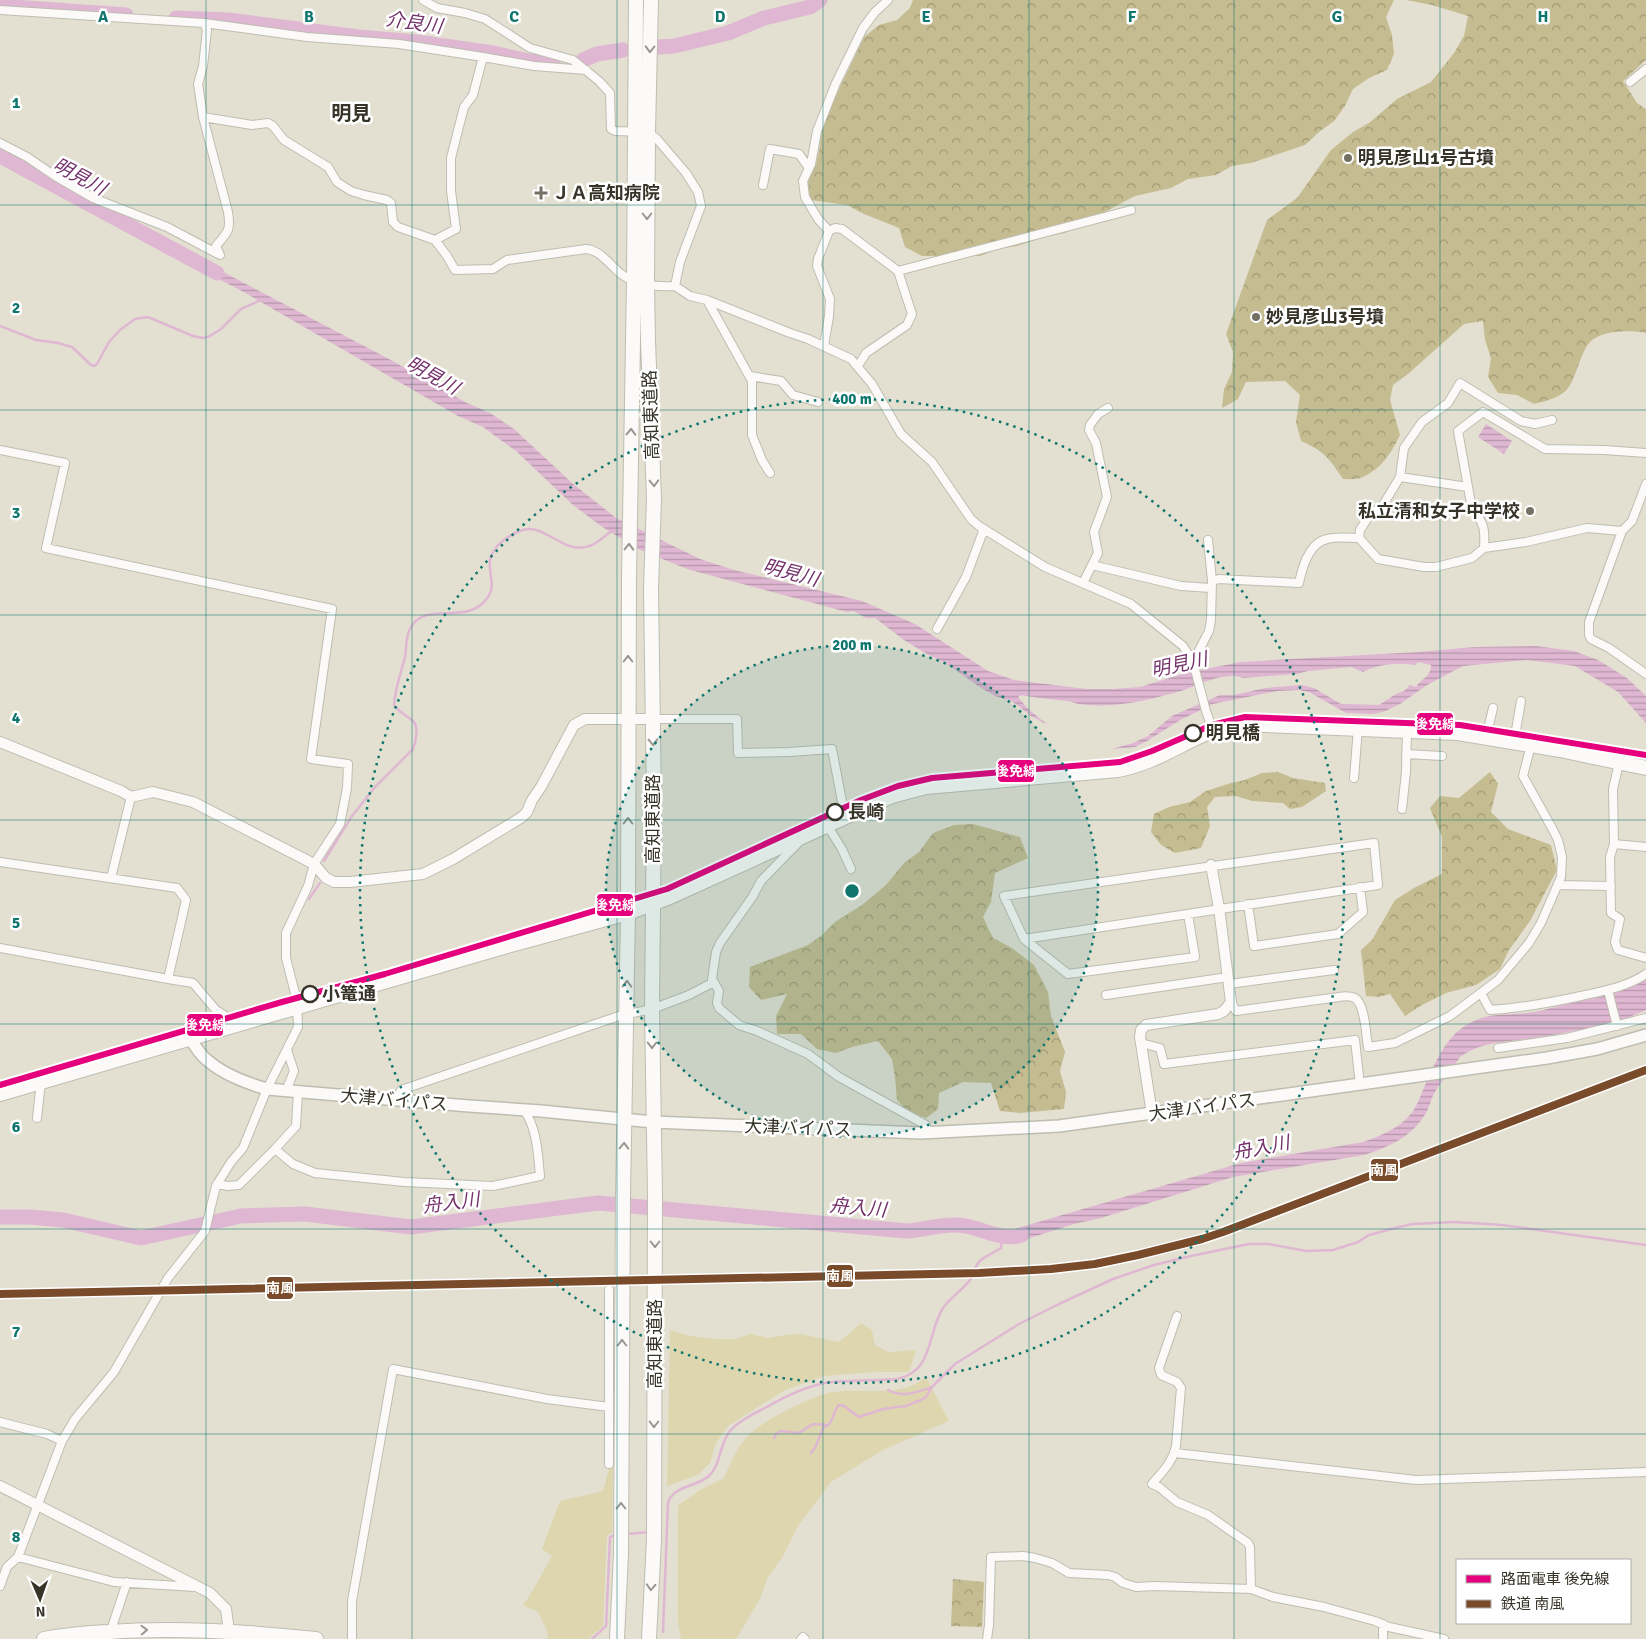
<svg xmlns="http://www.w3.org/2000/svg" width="1646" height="1639" font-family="Signika,'Noto Sans JP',sans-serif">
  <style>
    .grass { fill: #ded6af }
    .forest { fill: url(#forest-crowns) }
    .water { fill: url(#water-rules) }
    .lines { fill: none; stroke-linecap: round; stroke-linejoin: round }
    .stream { stroke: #dfb7d2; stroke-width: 2.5 }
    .river { stroke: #dfb7d2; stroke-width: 15 }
    .minor-casing { stroke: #bfbdb1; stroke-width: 10 }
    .tertiary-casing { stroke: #bfbdb1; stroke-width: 12 }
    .secondary-casing { stroke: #bfbdb1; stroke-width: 14 }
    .trunk-casing { stroke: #bfbdb1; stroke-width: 16 }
    .minor { stroke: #fbfaf8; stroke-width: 8 }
    .tertiary { stroke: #fbfaf8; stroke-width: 10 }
    .secondary { stroke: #fbfaf8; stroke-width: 11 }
    .trunk { stroke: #fbfaf8; stroke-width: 14 }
    .rail-1-casing { stroke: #fff; stroke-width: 11 }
    .rail-1 { stroke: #7a4b2a; stroke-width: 8 }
    .tram-1-casing { stroke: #fff; stroke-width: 10 }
    .tram-1 { stroke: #e5007d; stroke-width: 6 }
    .oneway { stroke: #989790 }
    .grid { fill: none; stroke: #0f766e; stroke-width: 1; stroke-opacity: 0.55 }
    .ring { fill: none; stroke: #0f766e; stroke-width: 2.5; stroke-dasharray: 2.5 5 }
    .poi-dot { fill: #737064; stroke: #fff; stroke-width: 2 }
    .stop-dot { fill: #fff; stroke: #363429; stroke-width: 2.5 }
    .labels { text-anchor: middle; stroke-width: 5; stroke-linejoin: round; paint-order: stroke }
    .poi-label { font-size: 18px; font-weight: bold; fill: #363429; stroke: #fff; text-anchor: start }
    .street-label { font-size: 18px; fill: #363429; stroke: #fff }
    .stop-label { font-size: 18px; font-weight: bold; fill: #363429; stroke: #fff; text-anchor: start }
    .water-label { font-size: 19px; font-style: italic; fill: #74326b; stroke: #fff }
    .quarter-label { font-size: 20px; font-weight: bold; fill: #363429; stroke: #fff }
    .grid-label { font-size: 16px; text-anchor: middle; font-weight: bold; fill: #0f766e; stroke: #fff; stroke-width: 5; stroke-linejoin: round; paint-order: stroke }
    .centre { fill: #0f766e; stroke: #fff; stroke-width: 2.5 }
    .ring-label { font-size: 15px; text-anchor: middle; font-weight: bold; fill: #0f766e; stroke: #fff; stroke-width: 5; stroke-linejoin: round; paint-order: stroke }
    .line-badge { stroke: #fff; stroke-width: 2 }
    .badge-label { font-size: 14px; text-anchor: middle; font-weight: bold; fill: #fff }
  </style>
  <defs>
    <pattern id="forest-crowns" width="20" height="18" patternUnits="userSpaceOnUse" patternTransform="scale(1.25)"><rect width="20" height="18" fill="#c6bc91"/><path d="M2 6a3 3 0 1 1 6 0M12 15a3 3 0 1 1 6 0" fill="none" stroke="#a29a76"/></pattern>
    <pattern id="water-rules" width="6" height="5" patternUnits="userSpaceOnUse" patternTransform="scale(1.25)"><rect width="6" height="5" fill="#dfb7d2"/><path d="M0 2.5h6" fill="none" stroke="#b696aa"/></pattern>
  </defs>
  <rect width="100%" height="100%" fill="#e3e0d1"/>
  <path class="grass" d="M861,1323L872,1330L875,1345L888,1352L916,1350L909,1372H875L824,1376L785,1390L728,1426L716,1443L710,1463L698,1475L667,1486L670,1330L690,1336L715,1339H736L750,1334L768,1338L785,1335L800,1334L839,1342Z
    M926,1377L949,1421L883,1450L831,1482L798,1526L783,1556L767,1579L760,1599L736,1639H681L678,1622V1505L702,1489L724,1478C730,1464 736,1450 746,1438C759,1422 813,1395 833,1392C863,1387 900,1399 926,1377Z
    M610,1465H613L612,1532L607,1536L603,1626L588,1639H548L547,1631L538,1612L523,1605L530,1595L552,1556L542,1549L560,1501L603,1491Z"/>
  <path class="forest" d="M913,0H1394L1386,17L1392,35L1394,54L1387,70L1369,78L1353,89L1345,106L1334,121L1319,132L1305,145L1251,163L1232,166L1216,175L1188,179L1171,188L1135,196L1065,233L1045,237L1017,246L998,249L980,256H922L905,247L899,228L864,214L847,205L810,200L808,181L816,164L820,146L821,127L864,37L879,25L897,20L910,8Z
    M1406,0H1646V60L1623,81L1637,103L1646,109V333C1631,330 1602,330 1590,342C1580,353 1577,376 1568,388C1561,398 1545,401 1534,404L1517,395L1498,393L1488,377L1491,358L1485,340L1483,321L1464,324L1408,374L1393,385L1390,400L1400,435C1392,452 1381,469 1363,477C1358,480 1349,479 1343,479C1329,458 1324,451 1301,441L1296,422L1300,395L1285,381L1246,382L1238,399L1222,408L1224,389L1232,372L1233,352L1226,334L1267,220L1297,198L1331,150L1353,132L1369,123L1397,99L1431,82L1454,53L1464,36L1468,16L1432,5Z
    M1278,772L1293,778L1325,783L1326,791L1302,807L1290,809L1283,803L1252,801L1236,796L1215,797L1207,807L1210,826L1201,848L1175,853L1161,845L1151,832L1154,814L1169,807L1190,802L1206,791L1231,783L1245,780L1262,773Z
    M1490,772L1498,784L1491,812L1508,829L1551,845L1557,870L1530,921L1509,950L1500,969L1476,985L1446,993L1422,1005L1405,1016L1390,994L1379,997L1366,996L1361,950L1372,940L1395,900L1414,888L1442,874V837L1430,808L1440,796L1459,798Z
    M973,824L1020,837L1028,858L995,873L991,902L983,917L993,938L1012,948L1034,965L1048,992L1051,1016L1065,1052L1060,1071L1066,1092L1064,1109L1020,1113L1000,1111L991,1083L963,1082L939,1093L938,1109L926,1118L907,1111L897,1100L895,1077L892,1059L878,1041L852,1047L836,1053L817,1049L801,1034H777L776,1016L787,994L761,1000L749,987L750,967L808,945L821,936L835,922L862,905L886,885L904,863L919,852L933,833L954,825Z
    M953,1579L984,1582L982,1627L951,1626Z"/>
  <path class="water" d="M202,261L389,359L467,403L490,413L514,429L572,483L616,518L700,559L734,570L862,601L885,611L915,624L988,671L1014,680L1086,689H1113L1140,687L1189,672L1241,662L1419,652L1474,647L1536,646L1574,651L1598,660L1627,678L1646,696V723L1618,692L1575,666L1527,660L1463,666L1427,685L1400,704L1383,712L1372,714L1346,713L1309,692L1299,690L1277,691L1213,704L1182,719L1147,741L1135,747L1112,749L1133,743L1148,736L1172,716L1220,695H1234L1265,688L1302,685L1314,688L1341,704L1379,705L1396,694L1404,691L1410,685L1416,687C1421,678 1431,678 1431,665L1418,662L1415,665C1397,662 1378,664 1363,672L1351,667L1308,671L1297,674L1243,678C1225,671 1201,684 1184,690C1150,700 1114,709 1078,704C1074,703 1071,701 1067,701C1051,699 1036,698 1021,695L1018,697L1028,709L1048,725L1031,716L1013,702L995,696L981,688L947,664L925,653L904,640L875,618H866L853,611L847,612L687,569L638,549L601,526L573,505L516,451L483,427L458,416L242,291L195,267Z
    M1486,424L1512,441L1504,454L1478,437Z
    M1646,979V1010C1612,1026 1570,1032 1533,1038C1508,1042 1482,1041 1460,1057C1452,1069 1442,1080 1435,1092C1431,1098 1430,1106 1426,1113C1412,1137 1389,1147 1364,1155L1233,1177L1101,1218L1074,1224L1011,1244L1004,1242V1232L1241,1163L1363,1142C1380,1136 1396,1130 1409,1116C1416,1109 1419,1099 1423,1090C1434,1065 1445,1036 1470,1023C1488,1013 1507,1015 1526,1013C1538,1012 1551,1008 1563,1005C1590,999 1622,994 1646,979Z"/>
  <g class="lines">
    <path class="stream" d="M0,326L36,340L58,343L72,347L91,365L94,366L97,364L109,342L120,330L135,319L148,317L193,336L203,338L210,336L221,329L241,309L261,300
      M324,861L352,816L375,787L413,749C416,742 419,727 413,721C406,715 401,714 394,705C395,688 401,673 405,657C407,647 405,636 411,627C427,600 468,627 488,597C496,586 488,572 490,560C493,545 510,534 523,530C547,523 565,559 594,544C601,540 607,534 613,530
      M309,899L320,883
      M888,1390C902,1398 918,1392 932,1387
      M774,1438L776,1434L781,1431L799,1433L813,1424L828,1425C834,1420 833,1411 839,1405L844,1406L859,1417L883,1409L906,1406L921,1400L926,1397L932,1387L955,1364L1019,1324L1059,1304L1113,1279L1154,1265L1191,1256L1249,1244H1269L1306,1251L1333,1250L1358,1242L1369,1235L1399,1227L1413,1224L1455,1222L1502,1225L1646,1245
      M811,1453L816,1446L823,1428L827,1426
      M627,1534L649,1532
      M663,1632L668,1502C675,1485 696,1487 709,1476C721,1465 719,1444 730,1431C739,1421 753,1414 765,1408C786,1396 808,1385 832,1382C854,1380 876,1381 897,1379C934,1372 927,1333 943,1308C951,1296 965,1289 972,1277C975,1271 975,1265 981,1260C987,1255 995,1252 1001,1248L1002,1237
      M592,1639L606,1626L610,1537L616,1535"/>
    <path class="river" d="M0,6L126,15
      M176,18L229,20L358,37L417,42L493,53L529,61L553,62
      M659,47L674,46L728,33L764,18L810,7L820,0
      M583,60L597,54L623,50
      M0,156L217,273
      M0,1217H29L63,1220L141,1238L241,1216L305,1214L411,1227L598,1203L907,1231C923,1230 941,1224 957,1225C980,1226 1001,1242 1022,1235"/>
    <defs>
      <path id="minor" d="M423,0L437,8L465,13L485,19L530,48L573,60L599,81L610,93L611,129L615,131L648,132L657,139L686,173L698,192L701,206L680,262L675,286L690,296L707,300L790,333L808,339L851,359L872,384L901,434L932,462L971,519L979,526L1045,567L1131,604L1183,646L1193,662L1206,711L1213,731
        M0,10L204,23L207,30L203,66L198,84L203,117L228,212C231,230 228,232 216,246L220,255L167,227L93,198L55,176L27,157L0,143
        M204,23L307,37L399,44L483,57
        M1630,82L1646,69
        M203,117L252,125L268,123L273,126L284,140L328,167L337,182L351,191L364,195L387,200L391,203L393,222L398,227L435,240L447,256L455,270L493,269L507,260L586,249C600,250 610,265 621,274C636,285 657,287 675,286
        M763,185L770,149L799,154L809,168
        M829,231L835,228L842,229L898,271L912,314L907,325L866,353L858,366
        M435,240L456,229L451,191V158L464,107L473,95L483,57L534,66L586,70
        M898,271L1131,210
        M707,300L752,381V435L762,460L770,473
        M824,346L829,316L830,299L817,266L818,259L829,231L818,219L805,197L803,181L811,164L817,131L836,83L863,28L875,12L888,0
        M750,376L781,381L793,395L818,402
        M0,450L65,463L46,548L332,609L311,759L348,764L347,788L340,824L314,864L308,886L286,933V958L297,1001L298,1027L267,1089L243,1148L231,1162L216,1186L205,1231L168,1278L114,1372L75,1419L62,1441L18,1557L7,1567L0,1586
        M1400,477L1468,487
        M1646,484L1632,521L1622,531L1589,622V635L1591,639L1609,648L1646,674
        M1359,538L1378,559L1424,567H1436L1472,558L1484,548L1526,542L1587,528L1622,531
        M1208,540L1212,581
        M1484,548C1485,531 1485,523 1472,509L1458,431L1483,412L1545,449L1604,450L1646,453
        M1092,565L1181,586L1211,588
        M1083,583L1098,553L1094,532L1107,497L1096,443L1089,430L1090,425L1098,414L1108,408
        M937,629L966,577L984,529
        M1193,662L1209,631L1211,620L1212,581L1219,579L1299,583C1302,568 1309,543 1327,539C1337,536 1349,538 1359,538L1360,530L1369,516L1383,505L1400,477L1404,448L1422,422L1448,403L1460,383L1521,421L1535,424L1552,420
        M652,719H737L738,753L789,752L832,749L845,817
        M1486,738L1493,708
        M1514,742L1521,701
        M1406,754L1442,756
        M1619,763L1613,789L1614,844L1610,857L1611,913L1620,919L1615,942L1618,950L1646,958
        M1354,778L1358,728
        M1402,809L1406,772L1407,730
        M827,825L842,849L851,869
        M798,843L761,881L753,896L720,943L716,952L712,979L719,991L717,1003L719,1008L739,1025L757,1031L808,1054L839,1077L926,1125L927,1133
        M1614,844L1646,847
        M0,862L177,888L186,900L168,979L0,948
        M111,878L131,797
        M1558,885L1611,886
        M1248,904L1254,946L1338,934L1363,912L1360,887
        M1024,939L1378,885L1374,843L1004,896L1024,939L1068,974L1195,957L1188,914
        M168,979L193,983L216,1010L238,1024
        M1229,984L1334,970
        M1608,990L1617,1026
        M1481,993L1490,1010C1522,1008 1549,1003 1581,996C1603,991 1627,987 1646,974
        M1106,995L1228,977
        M1231,1002L1236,1011L1339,997C1344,996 1350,996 1355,998C1365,1004 1366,1035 1368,1047L1395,1043L1450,1016L1498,980L1529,943L1541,923L1561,877L1562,857L1558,840L1552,828L1523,776L1531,745
        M1141,1043L1160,1048L1164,1064L1355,1040L1360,1085
        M1498,1048L1567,1038L1646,1018
        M286,1091L294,1071L287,1050
        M298,1092L296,1126L275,1149L293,1164L315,1173L404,1182L493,1186L540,1176C538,1154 537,1128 524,1110
        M396,1100L401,1090L619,1016L652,1009L689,995L714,982
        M37,1118L41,1082
        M217,1184L228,1186L239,1185L275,1149
        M1177,1316L1159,1368L1161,1375L1177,1382L1181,1388L1176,1446C1173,1462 1162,1472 1152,1484L1159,1487L1177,1502L1208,1515L1248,1543L1250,1547L1251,1589L1273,1597L1324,1607L1375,1621L1389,1627L1444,1639
        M0,1422L47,1434L62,1441
        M1175,1453L1416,1480L1646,1472
        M609,1464V1290
        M18,1557L114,1582L195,1587
        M1383,1624V1639
        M108,1639L127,1582
        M352,1639V1601L393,1369L547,1399L609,1407
        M801,1639L803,1637L805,1639
        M987,1639L989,1625L991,1557L1023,1556L1035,1558L1052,1563L1069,1573L1108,1575L1115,1577L1123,1583L1136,1587L1155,1586L1251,1589"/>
      <path id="tertiary" d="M0,742L121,791L131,797L153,792L193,802L314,864L326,878L334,882H350L423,874L453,859L522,817L527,812L532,800L541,787L574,725L585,719H652
        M1152,1114L1140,1037L1141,1030L1146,1025L1218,1014L1224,1011L1231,1002L1219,908L1211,865
        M0,1486L210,1593L226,1609L230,1639"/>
      <path id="secondary" d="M189,1038C195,1045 200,1055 207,1060C224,1075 246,1083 267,1089L469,1106L541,1111L653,1122L921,1133L1059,1126L1547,1058L1597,1049L1646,1035"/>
      <path id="trunk" d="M0,1094L500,948L628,913L670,897L892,796L926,787L1118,770C1155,763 1179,744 1212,731C1222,727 1233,726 1243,724L1458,733L1560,750L1646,768
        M44,1639C65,1635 87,1633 108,1632C178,1627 247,1632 316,1639
        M617,1639L621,1554L623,1195L628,913L629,578L634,281L636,0
        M649,1639L654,1539L655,1196L652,1009L654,803L651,589L654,498L648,341L647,284L648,132L651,0"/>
    </defs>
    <use href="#minor" class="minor-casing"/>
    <use href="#tertiary" class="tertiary-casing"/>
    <use href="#secondary" class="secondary-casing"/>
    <use href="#trunk" class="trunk-casing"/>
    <use href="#minor" class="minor"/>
    <use href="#tertiary" class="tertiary"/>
    <use href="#secondary" class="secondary"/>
    <use href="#trunk" class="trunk"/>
    <defs>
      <path id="rail-1" d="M0,1294L979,1273L1051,1269L1095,1264L1138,1255L1202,1239L1223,1232L1646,1070"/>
    </defs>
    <use href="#rail-1" class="rail-1-casing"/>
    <use href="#rail-1" class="rail-1"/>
    <defs>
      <path id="tram-1" d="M0,1085L282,1002L385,974L667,889L861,800L898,786L932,778L1120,762L1152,751L1212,725L1245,717L1460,725L1646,755"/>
    </defs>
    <use href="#tram-1" class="tram-1-casing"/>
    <use href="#tram-1" class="tram-1"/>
  </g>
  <defs><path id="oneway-chevron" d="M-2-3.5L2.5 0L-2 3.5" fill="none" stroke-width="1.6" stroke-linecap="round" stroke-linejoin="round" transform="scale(1.25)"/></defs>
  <g class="oneway">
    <use href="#oneway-chevron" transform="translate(650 49) rotate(91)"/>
    <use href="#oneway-chevron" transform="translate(647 216) rotate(90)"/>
    <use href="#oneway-chevron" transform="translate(631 432) rotate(-89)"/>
    <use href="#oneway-chevron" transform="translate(654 483) rotate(88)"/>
    <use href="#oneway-chevron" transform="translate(629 547) rotate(-89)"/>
    <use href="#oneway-chevron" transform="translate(628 659) rotate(-90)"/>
    <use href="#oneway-chevron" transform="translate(653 742) rotate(88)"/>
    <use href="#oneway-chevron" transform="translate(628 821) rotate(-90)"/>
    <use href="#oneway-chevron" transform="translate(627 984) rotate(-89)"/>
    <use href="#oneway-chevron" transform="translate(652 1045) rotate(90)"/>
    <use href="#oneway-chevron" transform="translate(624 1146) rotate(-88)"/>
    <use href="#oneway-chevron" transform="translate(655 1244) rotate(90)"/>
    <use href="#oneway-chevron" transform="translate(622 1343) rotate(-90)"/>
    <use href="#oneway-chevron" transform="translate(654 1424) rotate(90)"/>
    <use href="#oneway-chevron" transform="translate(621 1506) rotate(-90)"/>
    <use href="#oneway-chevron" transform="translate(651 1587) rotate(93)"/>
    <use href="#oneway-chevron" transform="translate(144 1630) rotate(-2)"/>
  </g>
  <path class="grid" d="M206,0V1639M412,0V1639M617,0V1639M823,0V1639M1029,0V1639M1234,0V1639M1440,0V1639M0,205H1646M0,410H1646M0,615H1646M0,820H1646M0,1024H1646M0,1229H1646M0,1434H1646"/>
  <circle cx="852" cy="891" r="246" fill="#0f766e" fill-opacity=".12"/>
  <g class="ring">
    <circle cx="852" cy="891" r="246"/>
    <circle cx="852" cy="891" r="492"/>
  </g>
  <g class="poi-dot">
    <circle cx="1348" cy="158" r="5"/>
    <path d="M538.5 185.5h5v5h5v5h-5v5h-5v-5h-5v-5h5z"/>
    <circle cx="1256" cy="317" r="5"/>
    <circle cx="1530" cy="511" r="5"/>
  </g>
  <g class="stop-dot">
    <circle cx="1193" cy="733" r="8"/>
    <circle cx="835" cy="812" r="8"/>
    <circle cx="310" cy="994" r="8"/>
  </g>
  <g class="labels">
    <g class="poi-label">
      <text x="1358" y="164">明見彦山1号古墳</text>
      <text x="552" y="199">ＪＡ高知病院</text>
      <text x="1266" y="323">妙見彦山3号墳</text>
      <text x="1520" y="517" text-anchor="end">私立清和女子中学校</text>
    </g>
    <g class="street-label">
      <text transform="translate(651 415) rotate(-92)" y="6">高知東道路</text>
      <text transform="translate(653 819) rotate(-90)" y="6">高知東道路</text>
      <text transform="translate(394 1100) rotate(5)" y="6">大津バイパス</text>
      <text transform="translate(1202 1107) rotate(-8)" y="6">大津バイパス</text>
      <text transform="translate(798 1128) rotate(2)" y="6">大津バイパス</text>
      <text transform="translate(655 1344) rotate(-90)" y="6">高知東道路</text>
    </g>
    <g class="stop-label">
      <text x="1206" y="739">明見橋</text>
      <text x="848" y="818">長崎</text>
      <text x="322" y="1000">小篭通</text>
    </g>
    <g class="water-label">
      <text transform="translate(414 22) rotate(8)" y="7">介良川</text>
      <text transform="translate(80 176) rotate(28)" y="7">明見川</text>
      <text transform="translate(433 375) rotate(29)" y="7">明見川</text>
      <text transform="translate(791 572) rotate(15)" y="7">明見川</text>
      <text transform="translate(1179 664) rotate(-12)" y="7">明見川</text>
      <text transform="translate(1261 1147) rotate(-11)" y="7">舟入川</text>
      <text transform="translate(451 1202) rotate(-7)" y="7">舟入川</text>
      <text transform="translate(858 1207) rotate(5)" y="7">舟入川</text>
    </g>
    <g class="quarter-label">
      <text x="351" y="120">明見</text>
    </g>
  </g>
  <g class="grid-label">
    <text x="103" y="22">A</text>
    <text x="309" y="22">B</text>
    <text x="514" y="22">C</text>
    <text x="720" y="22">D</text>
    <text x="926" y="22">E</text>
    <text x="1132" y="22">F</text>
    <text x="1337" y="22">G</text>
    <text x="1543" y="22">H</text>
    <text x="16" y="108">1</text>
    <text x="16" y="313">2</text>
    <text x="16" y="518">3</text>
    <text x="16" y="723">4</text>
    <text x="16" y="928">5</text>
    <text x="16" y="1132">6</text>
    <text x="16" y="1337">7</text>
    <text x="16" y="1542">8</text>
  </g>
  <circle cx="852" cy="891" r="8" class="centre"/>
  <g class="ring-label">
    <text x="852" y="404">400 m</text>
    <text x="852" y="650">200 m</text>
  </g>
  <g class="line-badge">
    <rect x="1416" y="712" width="38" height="24" rx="5" fill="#e5007d"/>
    <rect x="997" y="759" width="38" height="24" rx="5" fill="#e5007d"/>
    <rect x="596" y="893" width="38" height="24" rx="5" fill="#e5007d"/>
    <rect x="186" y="1013" width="38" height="24" rx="5" fill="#e5007d"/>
    <rect x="1370" y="1158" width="29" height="24" rx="5" fill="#7a4b2a"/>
    <rect x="826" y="1264" width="28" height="24" rx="5" fill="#7a4b2a"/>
    <rect x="266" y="1276" width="28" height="24" rx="5" fill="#7a4b2a"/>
  </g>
  <g class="badge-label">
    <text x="1435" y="729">後免線</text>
    <text x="1016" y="776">後免線</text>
    <text x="615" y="910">後免線</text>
    <text x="205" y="1030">後免線</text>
    <text x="1384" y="1175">南風</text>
    <text x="840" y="1281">南風</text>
    <text x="280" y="1293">南風</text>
  </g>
  <rect x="1456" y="1559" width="175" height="65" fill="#ffffff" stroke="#afaea9"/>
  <rect x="1466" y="1575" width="25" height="8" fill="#e5007d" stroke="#afaea9"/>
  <text x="1501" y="1584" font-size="15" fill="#363429">路面電車 後免線</text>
  <rect x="1466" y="1600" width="25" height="8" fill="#7a4b2a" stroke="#afaea9"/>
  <text x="1501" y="1609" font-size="15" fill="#363429">鉄道 南風</text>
  <g transform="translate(40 1599) rotate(178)" stroke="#ffffff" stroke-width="4" paint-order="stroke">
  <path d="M0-4L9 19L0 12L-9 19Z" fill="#363429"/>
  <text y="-8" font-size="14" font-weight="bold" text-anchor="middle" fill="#363429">N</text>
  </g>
</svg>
